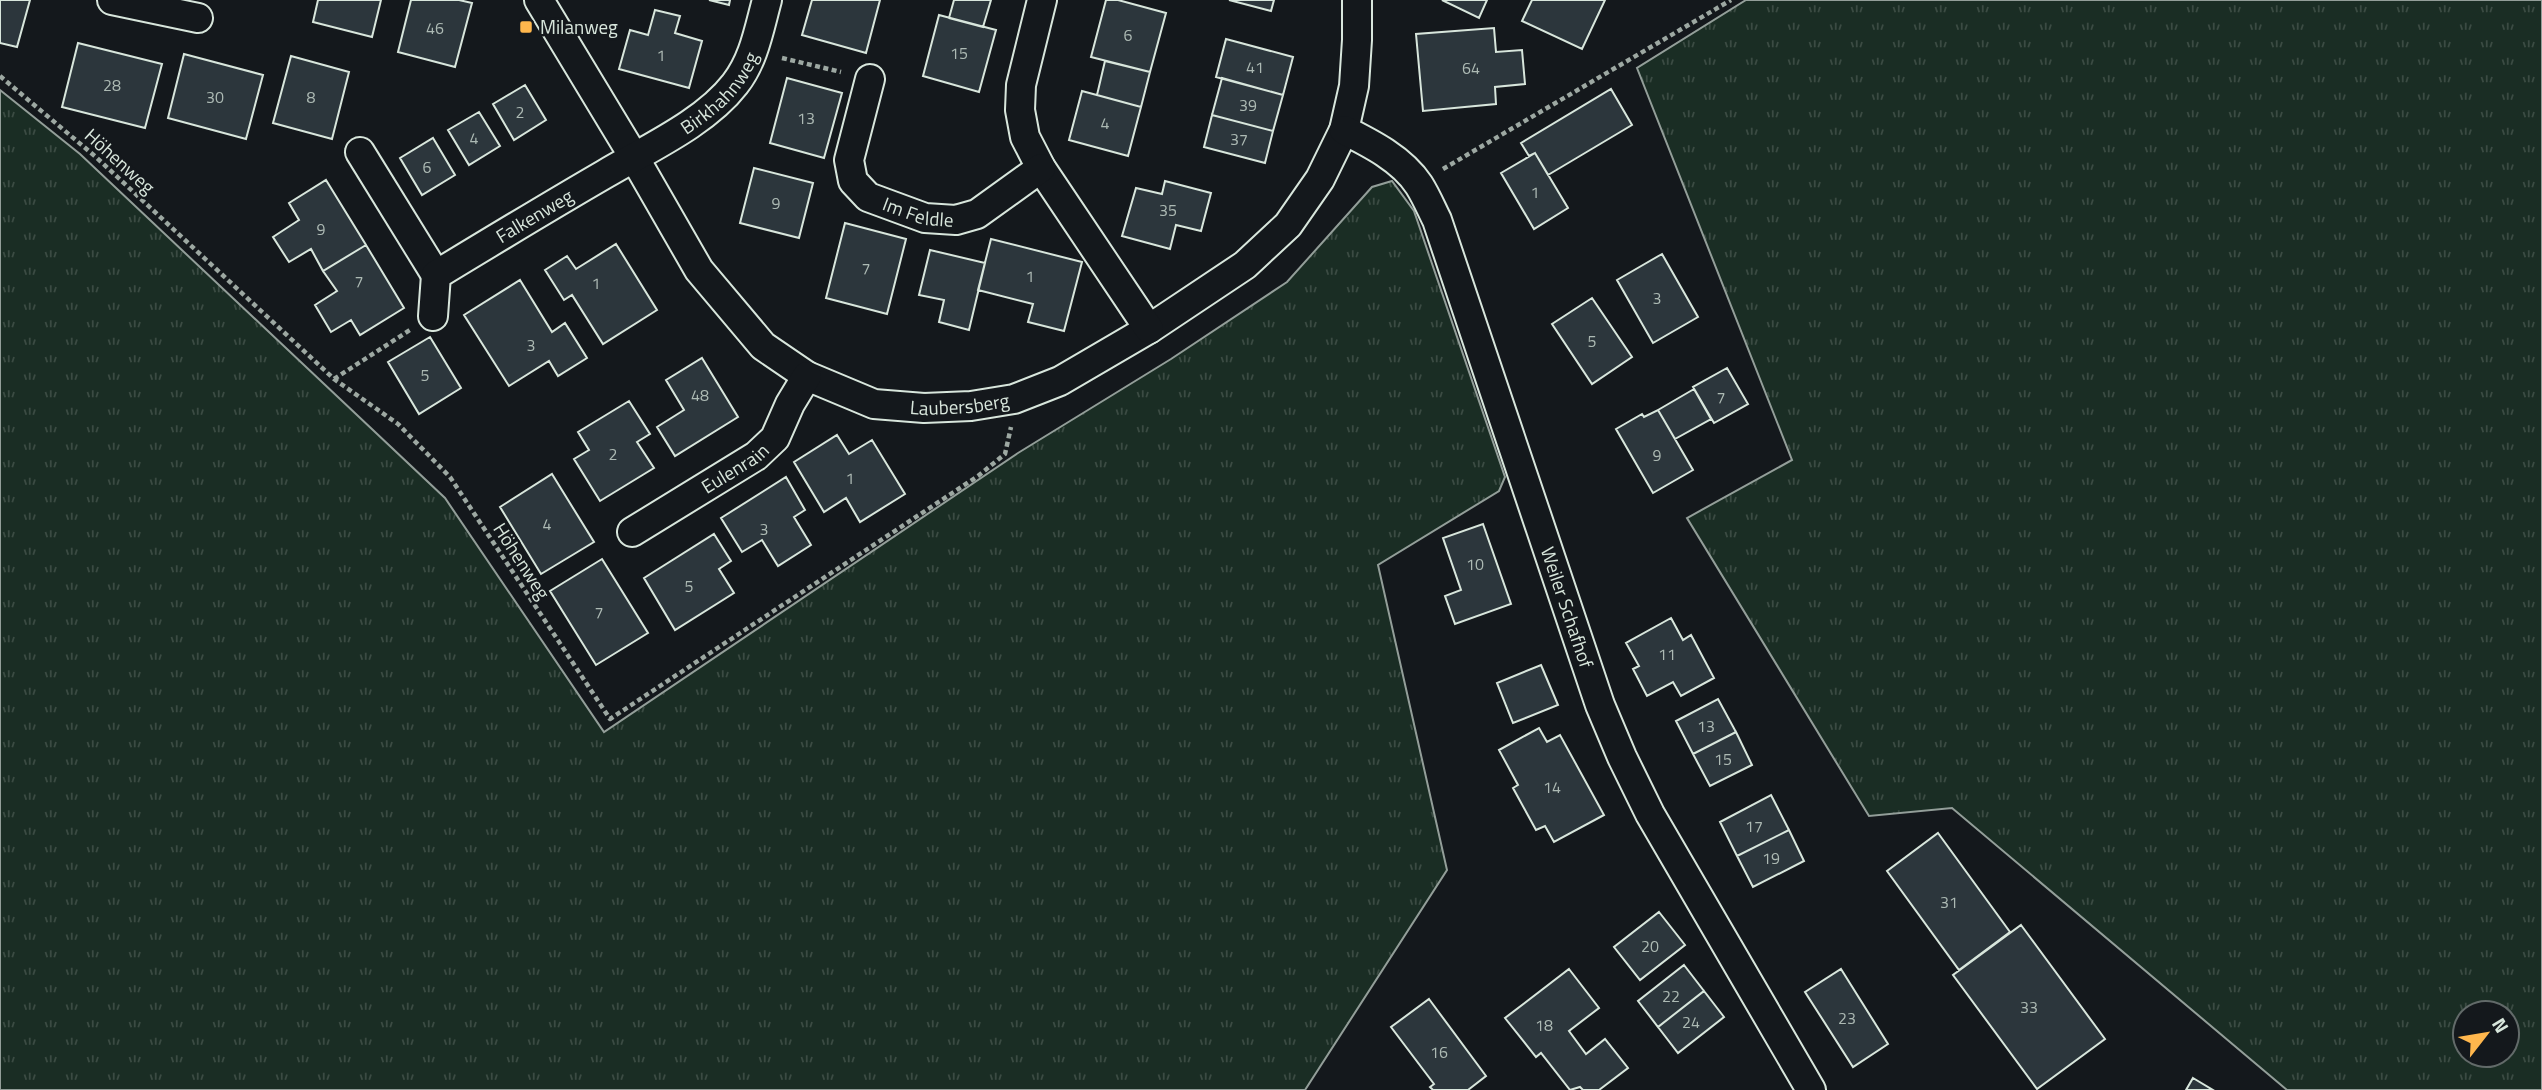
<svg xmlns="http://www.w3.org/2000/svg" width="2542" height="1090" font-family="'Titillium Web',sans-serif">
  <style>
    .grass { fill: url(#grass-tufts); stroke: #939e99; stroke-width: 2; fill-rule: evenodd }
    .building { fill: #2c363c; stroke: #d8e6dc; stroke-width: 2 }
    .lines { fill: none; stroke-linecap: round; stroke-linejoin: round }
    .street-casing { stroke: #d8e6dc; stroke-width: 32 }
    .path { stroke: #9da8a2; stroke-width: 4.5; stroke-dasharray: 5 3.5; stroke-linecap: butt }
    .street { stroke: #14181c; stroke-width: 28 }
    .poi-dot { fill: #ffb74d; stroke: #14181c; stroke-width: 2.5 }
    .labels { text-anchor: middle; stroke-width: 5; stroke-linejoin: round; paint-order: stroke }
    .number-label { font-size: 16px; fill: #adbab4 }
    .poi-label { font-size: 19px; fill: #d8e6dc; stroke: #14181c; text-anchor: start }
    .street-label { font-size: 19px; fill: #d8e6dc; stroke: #14181c }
  </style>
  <defs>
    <pattern id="grass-tufts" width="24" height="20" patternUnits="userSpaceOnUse" patternTransform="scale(1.75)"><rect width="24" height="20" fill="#1a2d24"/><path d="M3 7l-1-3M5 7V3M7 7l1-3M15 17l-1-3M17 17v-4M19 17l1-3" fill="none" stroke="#3b4b43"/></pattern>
  </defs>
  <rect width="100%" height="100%" fill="#14181c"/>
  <path class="grass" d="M1746,0H2542V1090H2287L1952,808L1869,816L1687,518L1792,460L1637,68ZM2465,1013H2507V1055H2465Z
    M0,90L80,154L445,498L604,732L1018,453L1171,359L1287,282L1372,187L1392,181L1414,211L1505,477L1499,491L1378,565L1447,870L1305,1090H0Z"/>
  <path class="building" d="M0,0H30L17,47L0,43Z
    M318,0H381L372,37L313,22Z
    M411,0H459L472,3L455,67L398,52Z
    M709,0H730L729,5Z
    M812,0H880L866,53L802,35Z
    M954,0H991L983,27L949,18Z
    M1106,0H1118L1166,13L1150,72L1091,57Z
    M1229,0H1274L1271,11Z
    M1442,0H1487L1479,18Z
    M1532,0H1605L1582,49L1522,21Z
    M655,10L680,16L675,33L702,41L689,88L619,69L630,30L648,35Z
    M939,15L996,30L979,92L923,76Z
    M1494,28L1496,52L1522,50L1525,84L1495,87L1496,104L1423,111L1416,34Z
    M1226,39L1293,57L1283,95L1216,77Z
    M78,43L162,64L145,128L62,107Z
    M184,54L263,75L246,139L168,118Z
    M291,56L349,72L332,139L273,123Z
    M1105,61L1150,72L1141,107L1097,95Z
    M787,78L842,93L824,158L770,143Z
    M1222,78L1283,95L1273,131L1212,115Z
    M525,85L546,120L514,140L493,104Z
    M1611,89L1632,125L1548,175L1535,153L1529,156L1521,143Z
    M1082,91L1141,107L1128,156L1069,140Z
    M479,112L500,146L469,165L448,130Z
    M1212,115L1273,131L1265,163L1204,147Z
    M433,138L455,175L422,195L400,158Z
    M1535,153L1568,208L1534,229L1501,173Z
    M754,168L813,183L799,238L740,223Z
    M326,180L366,245L323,271L311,249L289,262L273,237L299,220L289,203Z
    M1165,181L1211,193L1201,231L1176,225L1170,249L1122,236L1136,188L1162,194Z
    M845,223L906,239L887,314L826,298Z
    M991,239L1082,262L1064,331L1028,322L1033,304L978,290Z
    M616,244L657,310L603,344L572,295L564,300L545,270L567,256L576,269Z
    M366,245L404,308L360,335L351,320L331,332L315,305L337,291L323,271Z
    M930,250L985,263L969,330L939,322L944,300L919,295Z
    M1662,254L1698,317L1653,343L1617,280Z
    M520,280L552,332L565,323L587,358L558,376L549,361L509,386L464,315Z
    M1592,298L1632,357L1592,384L1552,324Z
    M430,337L461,388L419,414L388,362Z
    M702,358L738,417L675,456L657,427L684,410L666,380Z
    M1727,368L1748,404L1714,423L1693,387Z
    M1694,389L1711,419L1675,439L1658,410Z
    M629,401L650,434L637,442L654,468L600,501L574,459L589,450L578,432Z
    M1658,410L1693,470L1653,493L1616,429L1642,414L1644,417Z
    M837,435L849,454L872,440L905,494L860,522L846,498L824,512L794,462Z
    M552,474L594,542L541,574L500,507Z
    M786,477L805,510L794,517L811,545L778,566L762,540L742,552L721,518Z
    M1483,524L1511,604L1455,624L1445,596L1461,590L1443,538Z
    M714,534L731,561L719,569L734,593L675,630L644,578Z
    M602,559L648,633L596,665L550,591Z
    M1671,618L1683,640L1691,635L1714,678L1681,696L1673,682L1647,696L1633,669L1639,666L1626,643Z
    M1541,665L1558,705L1513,723L1497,683Z
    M1718,699L1736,732L1693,754L1676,721Z
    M1539,728L1547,742L1560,735L1604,815L1554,842L1545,826L1536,830L1513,788L1518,785L1499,750Z
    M1736,732L1752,765L1710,786L1693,754Z
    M1771,795L1789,830L1737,856L1720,822Z
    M1789,830L1804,861L1753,887L1737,856Z
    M1938,833L2010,932L1959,970L1887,871Z
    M1659,912L1685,945L1640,980L1614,947Z
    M2021,925L2105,1039L2037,1089L1953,975Z
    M1684,965L1704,991L1658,1027L1638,1001Z
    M1569,969L1599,1008L1569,1031L1586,1054L1605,1039L1628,1068L1599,1090H1583L1580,1087L1570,1090L1541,1053L1536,1057L1505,1018Z
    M1841,969L1888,1044L1853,1067L1805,992Z
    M1704,991L1724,1017L1678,1053L1658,1027Z
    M1429,999L1486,1076L1468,1090H1433L1430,1087L1434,1084L1391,1027Z
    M2193,1078L2213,1090H2186Z"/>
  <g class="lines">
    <defs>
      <g id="street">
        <path d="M112,0L198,18"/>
        <path id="s1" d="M539,0L634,157L699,270L763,346L807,376L874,404L924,408L971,406L1014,399L1060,381L1149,329L1245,265L1288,225L1320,179L1344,130L1354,86L1357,40V0"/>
        <path d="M1042,0L1021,85L1020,110L1025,137L1041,168L1149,329"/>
        <path id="s2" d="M870,79L849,160L853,181L868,197L925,218L956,220L977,214L1041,168"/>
        <path id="s3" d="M1344,130C1370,143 1402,159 1419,185C1426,196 1431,208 1437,220L1600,705L1622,757L1650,814L1811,1090"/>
        <path d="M360,152L436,275"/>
        <path id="s4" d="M433,316L436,275C492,241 548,207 605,174C647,149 705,123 735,84C754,60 759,29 767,0"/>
        <path id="s5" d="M632,532L756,456L775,438L790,404L807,376"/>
      </g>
    </defs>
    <use href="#street" class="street-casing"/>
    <path class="path" d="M782,58L841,72
      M0,76L97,158L334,379L398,424L450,477L610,719L978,476L1005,454L1011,427
      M1443,169L1731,0
      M334,379L410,330"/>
    <use href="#street" class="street"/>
  </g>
  <rect class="poi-dot" x="519" y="20" width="14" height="14" rx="3.5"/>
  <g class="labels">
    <g class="number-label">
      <text x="435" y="34">46</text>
      <text x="1128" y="41">6</text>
      <text x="959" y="59">15</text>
      <text x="661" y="61">1</text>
      <text x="1255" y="73">41</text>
      <text x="1471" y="74">64</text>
      <text x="112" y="91">28</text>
      <text x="215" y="103">30</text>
      <text x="311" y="103">8</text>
      <text x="1248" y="111">39</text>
      <text x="520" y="118">2</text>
      <text x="806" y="124">13</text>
      <text x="1105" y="129">4</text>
      <text x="474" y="144">4</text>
      <text x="1239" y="145">37</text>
      <text x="427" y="173">6</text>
      <text x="1535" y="198">1</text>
      <text x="776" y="209">9</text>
      <text x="1168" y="216">35</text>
      <text x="321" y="235">9</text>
      <text x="866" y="274">7</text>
      <text x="1030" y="282">1</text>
      <text x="359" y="287">7</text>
      <text x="596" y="289">1</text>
      <text x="1657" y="304">3</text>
      <text x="1592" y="347">5</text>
      <text x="531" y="351">3</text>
      <text x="425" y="381">5</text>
      <text x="700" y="401">48</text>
      <text x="1721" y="403">7</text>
      <text x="613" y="460">2</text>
      <text x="1657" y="461">9</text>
      <text x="850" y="484">1</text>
      <text x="547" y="530">4</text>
      <text x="764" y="535">3</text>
      <text x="1475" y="570">10</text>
      <text x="689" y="592">5</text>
      <text x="599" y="618">7</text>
      <text x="1667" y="660">11</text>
      <text x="1706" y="732">13</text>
      <text x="1723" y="765">15</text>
      <text x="1552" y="793">14</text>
      <text x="1754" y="832">17</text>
      <text x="1771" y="864">19</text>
      <text x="1949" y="908">31</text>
      <text x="1650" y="952">20</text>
      <text x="1671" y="1002">22</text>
      <text x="2029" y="1013">33</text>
      <text x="1847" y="1024">23</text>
      <text x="1691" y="1028">24</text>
      <text x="1544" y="1031">18</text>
      <text x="1439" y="1058">16</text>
    </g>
    <g class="poi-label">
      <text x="540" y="34">Milanweg</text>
    </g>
    <g class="street-label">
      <text dy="7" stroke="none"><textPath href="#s4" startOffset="380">Birkhahnweg</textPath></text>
      <text transform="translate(120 161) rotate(42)" y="7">Höhenweg</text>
      <text dy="7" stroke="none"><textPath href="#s2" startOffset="180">Im Feldle</textPath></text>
      <text dy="7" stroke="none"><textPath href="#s4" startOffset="156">Falkenweg</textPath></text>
      <text dy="7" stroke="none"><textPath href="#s1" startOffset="625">Laubersberg</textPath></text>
      <text dy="7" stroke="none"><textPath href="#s5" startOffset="121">Eulenrain</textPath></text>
      <text transform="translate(522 561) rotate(57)" y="7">Höhenweg</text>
      <text dy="7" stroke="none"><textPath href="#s3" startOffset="542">Weiler Schafhof</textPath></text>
    </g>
  </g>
  <g transform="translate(2486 1034) rotate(59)"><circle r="33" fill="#14181c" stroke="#626a69" stroke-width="2"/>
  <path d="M0-5L12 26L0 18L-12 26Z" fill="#ffb74d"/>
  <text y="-10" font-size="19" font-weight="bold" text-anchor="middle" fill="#d8e6dc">N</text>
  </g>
</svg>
